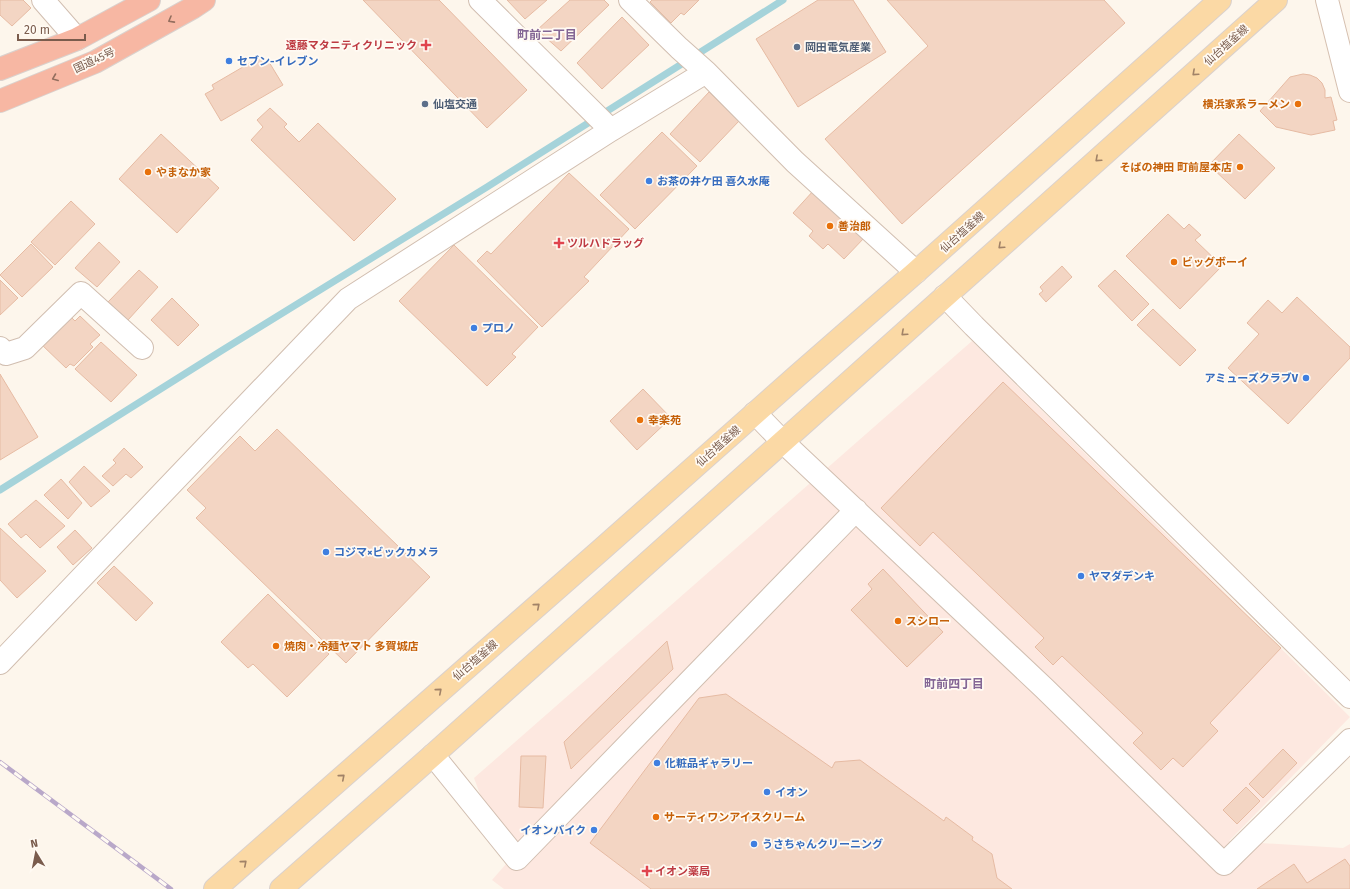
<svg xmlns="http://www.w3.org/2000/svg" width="1350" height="889" font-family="'Fira Sans','Noto Sans JP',sans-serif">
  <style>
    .commercial { fill: #fde8e0 }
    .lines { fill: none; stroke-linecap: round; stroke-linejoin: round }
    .stream { stroke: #a5d3da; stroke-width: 7 }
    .building { fill: #f3d5c3; stroke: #e6bba3 }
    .street-casing { stroke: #d1beb0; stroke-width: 24 }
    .secondary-casing { stroke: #d6c0b0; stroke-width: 24 }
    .primary-casing { stroke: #dad1cd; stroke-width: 24 }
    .highway-casing { stroke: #dad1cd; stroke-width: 24 }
    .street { stroke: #fff; stroke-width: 22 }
    .secondary { stroke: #fff; stroke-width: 22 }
    .primary { stroke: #fbd9a5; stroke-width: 22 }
    .highway { stroke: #f7b7a3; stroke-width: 22 }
    .rail-casing { stroke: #b9a8c9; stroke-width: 4.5 }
    .rail { stroke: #fffaf3; stroke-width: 3; stroke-dasharray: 9; stroke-linecap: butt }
    .oneway { stroke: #936e5e }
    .oneway2 { stroke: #a18267 }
    .health-dot { fill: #e0444e; stroke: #fffaf3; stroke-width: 1.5 }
    .service-dot { fill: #5c6f8a; stroke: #fffaf3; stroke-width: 1.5 }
    .shop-dot { fill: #3f7fe0; stroke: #fffaf3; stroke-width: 1.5 }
    .food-dot { fill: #e8710a; stroke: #fffaf3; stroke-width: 1.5 }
    .labels { text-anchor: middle; stroke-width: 3.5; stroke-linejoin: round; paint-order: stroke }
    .health-label { font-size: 11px; font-weight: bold; fill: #be3a42; stroke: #fffaf3; text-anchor: start }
    .street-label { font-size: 11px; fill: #7a5c4d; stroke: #fffaf3 }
    .service-label { font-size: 11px; font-weight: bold; fill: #4e5e75; stroke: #fffaf3; text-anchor: start }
    .shop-label { font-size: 11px; font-weight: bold; fill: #366cbe; stroke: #fffaf3; text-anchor: start }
    .food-label { font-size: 11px; font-weight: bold; fill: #c56008; stroke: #fffaf3; text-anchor: start }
    .neighbourhood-label { font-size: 12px; font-weight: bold; fill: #846695; stroke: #fffaf3 }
  </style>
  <rect width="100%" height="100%" fill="#fdf6ec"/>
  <path class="commercial" d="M972,341L1350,717L1229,841L1343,848L1350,844V889H504L492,880L506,864L474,778Z"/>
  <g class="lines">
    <path class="stream" d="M0,490L221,351L487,187L783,0"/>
  </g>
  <path class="building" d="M0,0H23L31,8L12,26L0,15Z
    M363,0H439L527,90L487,128Z
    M507,0H547L525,19Z
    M570,0H604L609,5L561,51L537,30Z
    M652,0H699L684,15L681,13L671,23L650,2Z
    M818,0H853L886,52L798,107L756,39Z
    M887,0H1104L1125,23L902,224L825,139L928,46Z
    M622,17L649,45L602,89L577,63Z
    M260,57L264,65L269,62L283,85L221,121L205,94L214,89L212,85Z
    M1303,74L1310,75L1317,78L1322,83L1325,90V98L1331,97L1337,120L1333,121L1335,130L1311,135L1276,127L1260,111L1290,77Z
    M709,92L739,121L700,162L670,134Z
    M270,108L287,124L284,127L299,142L318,123L396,199L354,241L251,140L263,127L257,120Z
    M662,132L697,166L635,229L600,195Z
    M161,134L219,188L177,233L119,179Z
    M1239,134L1275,168L1245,199L1209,165Z
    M569,173L629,229L584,277L589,281L542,327L477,261L487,251L491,254Z
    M814,190L865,237L844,259L828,244L823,249L809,236L813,231L793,213Z
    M71,201L95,224L55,265L31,242Z
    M1168,214L1184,229L1189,224L1201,235L1195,240L1222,266L1180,309L1126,256Z
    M99,242L120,262L97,287L75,268Z
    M31,244L53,267L22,297L0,275Z
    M454,245L538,327L512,354L516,357L487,386L399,301Z
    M1062,266L1072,277L1046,302L1039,294L1043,291L1040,287Z
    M139,270L158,287L128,320L108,302Z
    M1115,270L1149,304L1132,321L1098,286Z
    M0,280L18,298L0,315Z
    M1297,297L1350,347V358L1288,424L1228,368L1259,334L1247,323L1268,300L1282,313Z
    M172,298L199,325L178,346L151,320Z
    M1153,309L1196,350L1180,366L1137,325Z
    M69,315L75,321L80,316L100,335L90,344L93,347L74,366L70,364L66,368L41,344Z
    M101,342L137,375L111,402L75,369Z
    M0,374L38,437L0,460Z
    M1003,382L1281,648L1210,723L1218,731L1183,767L1173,758L1161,770L1133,743L1143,733L1062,656L1053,665L1035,647L1044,638L933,532L920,546L881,508Z
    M643,389L671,418L637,450L610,421Z
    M277,429L430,577L346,663L196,518L206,508L187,490L240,436L255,451Z
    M124,448L143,467L131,478L126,474L113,486L102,476L116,463L113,460Z
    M84,466L110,491L91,507L69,482Z
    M61,479L82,503L68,519L44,495Z
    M36,500L65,526L40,548L26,534L21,538L8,524Z
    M0,528L46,571L17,598L0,580Z
    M75,530L92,548L73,565L57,547Z
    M114,566L153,603L136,621L97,583Z
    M883,569L943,632L907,667L851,610L872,589L868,584Z
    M268,594L329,654L287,697L253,664L248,668L221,642Z
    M667,641L673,669L571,769L564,742Z
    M726,694L832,768L835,762L860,760L944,821L946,817L973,837L972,840L992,854L997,878L1012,889H651L590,843L699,698Z
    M1283,749L1297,763L1263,798L1249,784Z
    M521,756H546L543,808L519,807Z
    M1246,787L1260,801L1237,824L1223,810Z
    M1345,859L1350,866V889H1257L1294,864L1307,883Z"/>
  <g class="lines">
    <defs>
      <path id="street" d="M43,0L77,39
        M480,0L611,130
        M630,0L679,48L706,72L795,162L916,272
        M945,296L974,326L1350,697
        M0,348L6,354L25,348L81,293L142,348
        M755,413L783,442L1044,688L1224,864L1350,740
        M0,663L348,299L611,130L706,72
        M433,755L517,859L856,510"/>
      <path id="secondary" d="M1327,0L1350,91"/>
      <path id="primary" d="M215,889L602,549L797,376L916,272L1220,0
        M281,889L433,755L1276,0"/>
      <path id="highway" d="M0,69L77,39L149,0
        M0,101L95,62L192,8L204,0"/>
    </defs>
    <use href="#street" class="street-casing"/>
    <use href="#secondary" class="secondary-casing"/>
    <use href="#primary" class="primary-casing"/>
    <use href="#highway" class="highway-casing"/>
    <use href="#street" class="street"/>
    <use href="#secondary" class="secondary"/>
    <use href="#primary" class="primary"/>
    <use href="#highway" class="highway"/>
    <defs>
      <path id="rail" d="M0,762L171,889"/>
    </defs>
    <use href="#rail" class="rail-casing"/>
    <use href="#rail" class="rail"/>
  </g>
  <defs><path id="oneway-chevron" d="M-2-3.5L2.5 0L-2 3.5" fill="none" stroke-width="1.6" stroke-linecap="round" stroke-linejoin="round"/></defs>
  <g class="oneway">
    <use href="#oneway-chevron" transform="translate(171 20) rotate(151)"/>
    <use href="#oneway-chevron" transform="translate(55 78) rotate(158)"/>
  </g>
  <g class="oneway2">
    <use href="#oneway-chevron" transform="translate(1195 73) rotate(138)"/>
    <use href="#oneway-chevron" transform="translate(1098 159) rotate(138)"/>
    <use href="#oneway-chevron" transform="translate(1001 246) rotate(138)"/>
    <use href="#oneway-chevron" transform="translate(904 333) rotate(138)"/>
    <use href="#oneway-chevron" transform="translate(537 606) rotate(-41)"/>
    <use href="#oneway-chevron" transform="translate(439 691) rotate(-41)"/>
    <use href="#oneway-chevron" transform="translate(342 777) rotate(-41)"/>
    <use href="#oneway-chevron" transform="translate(244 863) rotate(-41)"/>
  </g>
  <g class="health-dot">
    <path d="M424 39h4v4h4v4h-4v4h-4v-4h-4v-4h4z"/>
    <path d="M557 237h4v4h4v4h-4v4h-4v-4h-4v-4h4z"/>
    <path d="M645 865h4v4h4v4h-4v4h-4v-4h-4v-4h4z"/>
  </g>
  <g class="service-dot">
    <circle cx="797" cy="47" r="4"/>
    <circle cx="425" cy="104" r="4"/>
  </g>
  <g class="shop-dot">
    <circle cx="229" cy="61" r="4"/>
    <circle cx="649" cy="181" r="4"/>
    <circle cx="474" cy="328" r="4"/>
    <circle cx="1306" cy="378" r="4"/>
    <circle cx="326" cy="552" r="4"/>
    <circle cx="1081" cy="576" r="4"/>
    <circle cx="657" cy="763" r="4"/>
    <circle cx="767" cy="792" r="4"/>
    <circle cx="594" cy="830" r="4"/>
    <circle cx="754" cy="844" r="4"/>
  </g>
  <g class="food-dot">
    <circle cx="1298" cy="104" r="4"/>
    <circle cx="1240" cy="167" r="4"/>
    <circle cx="148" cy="172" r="4"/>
    <circle cx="830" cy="226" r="4"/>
    <circle cx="1174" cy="262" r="4"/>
    <circle cx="640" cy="420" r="4"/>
    <circle cx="898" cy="621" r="4"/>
    <circle cx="276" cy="646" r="4"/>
    <circle cx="656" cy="817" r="4"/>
  </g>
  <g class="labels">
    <g class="health-label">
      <text x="417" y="49" text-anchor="end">遠藤マタニティクリニック</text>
      <text x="567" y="247">ツルハドラッグ</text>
      <text x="655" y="875">イオン薬局</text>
    </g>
    <g class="street-label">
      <text transform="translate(1226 45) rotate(-42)" y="4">仙台塩釜線</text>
      <text transform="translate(94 60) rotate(-25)" y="4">国道45号</text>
      <text transform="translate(962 232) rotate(-42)" y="4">仙台塩釜線</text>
      <text transform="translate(718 446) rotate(-42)" y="4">仙台塩釜線</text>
      <text transform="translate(475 660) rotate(-41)" y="4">仙台塩釜線</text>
    </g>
    <g class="service-label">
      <text x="805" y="51">岡田電気産業</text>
      <text x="433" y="108">仙塩交通</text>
    </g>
    <g class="shop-label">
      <text x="237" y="65">セブン-イレブン</text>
      <text x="657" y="185">お茶の井ケ田 喜久水庵</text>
      <text x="482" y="332">プロノ</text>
      <text x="1298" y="382" text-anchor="end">アミューズクラブV</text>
      <text x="334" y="556">コジマ×ビックカメラ</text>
      <text x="1089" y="580">ヤマダデンキ</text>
      <text x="665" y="767">化粧品ギャラリー</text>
      <text x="775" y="796">イオン</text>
      <text x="586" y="834" text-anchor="end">イオンバイク</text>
      <text x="762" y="848">うさちゃんクリーニング</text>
    </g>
    <g class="food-label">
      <text x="1290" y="108" text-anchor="end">横浜家系ラーメン</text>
      <text x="1232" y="171" text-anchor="end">そばの神田 町前屋本店</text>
      <text x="156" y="176">やまなか家</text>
      <text x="838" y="230">善治郎</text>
      <text x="1182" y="266">ビッグボーイ</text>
      <text x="648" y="424">幸楽苑</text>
      <text x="906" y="625">スシロー</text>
      <text x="284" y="650">焼肉・冷麺ヤマト 多賀城店</text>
      <text x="664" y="821">サーティワンアイスクリーム</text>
    </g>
    <g class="neighbourhood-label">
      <text x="547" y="39">町前二丁目</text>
      <text x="954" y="688">町前四丁目</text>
    </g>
  </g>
  <g transform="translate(36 853) rotate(350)" stroke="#fffaf3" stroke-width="3" paint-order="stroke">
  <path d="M0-3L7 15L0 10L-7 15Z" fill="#7a5c4d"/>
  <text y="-6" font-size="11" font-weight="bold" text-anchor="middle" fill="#7a5c4d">N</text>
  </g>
  <path d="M18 34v6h67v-6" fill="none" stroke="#7a5c4d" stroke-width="2"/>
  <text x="24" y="34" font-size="12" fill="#7a5c4d" stroke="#fffaf3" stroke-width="3" paint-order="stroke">20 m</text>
</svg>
